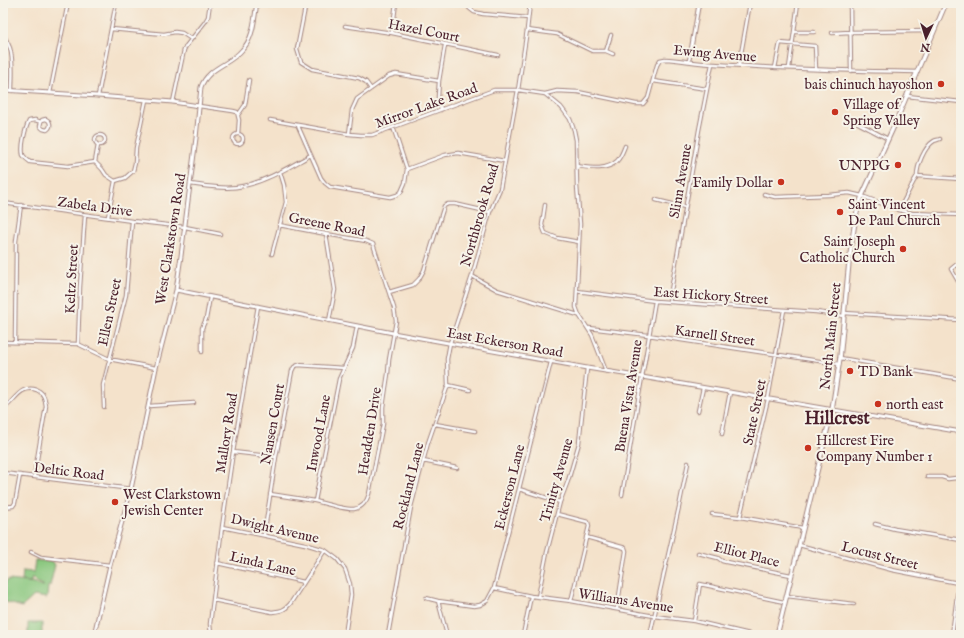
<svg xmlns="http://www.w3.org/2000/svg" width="964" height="638" font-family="'IM FELL English',serif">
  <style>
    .garden { fill: #88c67d; stroke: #697254 }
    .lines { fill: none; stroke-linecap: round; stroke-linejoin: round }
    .minor-casing { stroke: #9f807b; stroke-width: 4.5 }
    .tertiary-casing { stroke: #9f807b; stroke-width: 5 }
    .secondary-casing { stroke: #9f807b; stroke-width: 5.5 }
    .minor { stroke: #fff; stroke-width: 2.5 }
    .tertiary { stroke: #fff; stroke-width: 3 }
    .secondary { stroke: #fff; stroke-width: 3.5 }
    .poi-dot { fill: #c8321e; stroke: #f7f3e8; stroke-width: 1.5 }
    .labels { text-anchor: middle; stroke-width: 4; stroke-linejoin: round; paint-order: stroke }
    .street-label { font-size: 14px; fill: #4a1f2b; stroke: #f7f3e8 }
    .poi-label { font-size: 14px; fill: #4a1f2b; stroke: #f7f3e8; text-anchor: start }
    .district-label { font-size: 18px; font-weight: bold; fill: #4a1f2b; stroke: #f7f3e8 }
  </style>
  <rect width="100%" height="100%" fill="#f7f3e8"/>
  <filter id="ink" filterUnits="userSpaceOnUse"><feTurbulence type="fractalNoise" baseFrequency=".025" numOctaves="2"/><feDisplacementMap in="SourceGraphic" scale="8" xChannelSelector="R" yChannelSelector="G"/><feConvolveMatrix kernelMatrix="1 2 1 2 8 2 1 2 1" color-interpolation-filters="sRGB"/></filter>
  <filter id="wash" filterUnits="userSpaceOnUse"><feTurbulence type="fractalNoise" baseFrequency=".012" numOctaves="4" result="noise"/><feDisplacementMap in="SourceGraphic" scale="16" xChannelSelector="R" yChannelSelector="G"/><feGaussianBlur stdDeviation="0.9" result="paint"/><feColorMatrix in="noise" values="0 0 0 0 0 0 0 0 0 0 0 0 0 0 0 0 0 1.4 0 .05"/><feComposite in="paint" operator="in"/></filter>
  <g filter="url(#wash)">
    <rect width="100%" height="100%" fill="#f4e2cb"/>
    <path class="garden" d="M35,560L53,562L55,565L50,586H48L47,598L34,596L22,607L3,601V595L5,582L9,580L36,583L38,585L44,586L38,583L32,577L31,582L22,581L23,571L32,572L33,574Z
      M28,623H42V635H28Z"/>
  </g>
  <g filter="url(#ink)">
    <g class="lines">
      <defs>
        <path id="minor" d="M306,3L297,49L301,62L312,69L359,78L366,82L371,89
          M467,3L469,8L474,12L483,14L528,18
          M850,3L851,71
          M345,26L392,33L498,55
          M111,29L164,34L175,32L182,33L191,39
          M527,30L557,34L592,51H606L613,54
          M794,32H814
          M3,33C5,38 8,43 10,48C14,62 12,76 12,91
          M392,33L396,3
          M832,33L850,32L934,31
          M606,51L611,35
          M689,61L699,3
          M739,65L750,3
          M775,68L780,43L815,46L816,69
          M789,68L798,3
          M653,81L707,89
          M50,93L68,3
          M545,94L557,91L578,92L636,104H643L648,98L657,65L660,60L665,59C681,60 697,63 714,64C781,69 849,71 917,72
          M98,96L116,3
          M907,96L961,102
          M173,102L184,50L186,46L205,22L208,17L210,3
          M199,106L233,111L237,112L239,120L238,134
          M441,110L438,97L439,81L445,45
          M238,115L245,105L249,80
          M270,120L349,134L361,135H372L494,90H518L545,94L561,107L570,119L574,130L576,140L577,186L580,224L576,307L579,315L592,335L606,371
          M41,122L40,126L43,129L47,130C50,128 51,125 49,121L46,119L42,120L41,122L35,120L29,121C25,129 21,146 23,155C25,158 27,160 30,162L68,166L95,162L102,169L106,175L115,181
          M856,122L888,139
          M298,126L321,178L325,183L330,187L390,197L397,195L401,192L405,183L407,169L393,127
          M349,134L352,110L357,99L389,76L396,74L439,81
          M233 139a5 5 0 1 1 10 0a5 5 0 1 1-10 0Z
          M95 140a5 5 0 1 1 10 0a5 5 0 1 1-10 0Z
          M95,162L98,145
          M577,166C591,168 606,171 617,161C621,157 623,151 625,146
          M407,169L445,155L458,153L505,161
          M917,176C917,166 924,147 934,141C936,140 938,140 940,139
          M115,181L125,178L133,171L135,163L136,148L146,100
          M190,184C207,186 227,190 243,186C267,181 289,167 311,155
          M764,194L775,197L829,195L849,193L862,196L899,210L912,213L961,215
          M656,200L685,207
          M3,203L132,221L185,227L220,234
          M545,205L542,225L545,233L557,238L579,242
          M899,210L914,181L917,176L961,179
          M108,217L115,181
          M279,225L326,234L366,241L373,244L394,308L396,321L389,360L388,374L383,407V424L369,494C367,501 362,508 354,509C346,510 323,503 315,501
          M326,234L335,290L329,321
          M272,254L286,202L284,185L280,172
          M961,270L957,264L951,269L958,281L961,279
          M472,276L497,290L578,315
          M577,291L655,301L816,312L844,316
          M389,292L413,285L419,279L424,270L444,206L448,204H455L490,212
          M669,302L699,130L712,64
          M844,313L961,320
          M589,328L648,335L839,364
          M3,342L78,344L109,359L156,368
          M15,342L16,241L21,205
          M78,344L80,287L85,215
          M202,352V328L206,319L210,297
          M840,358L961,379
          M448,385L470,390
          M149,406L194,403
          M104,407L103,385L126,295L132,221
          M3,409C15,402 19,384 37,390C44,393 45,399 46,406L34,477
          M698,411L703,388
          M435,424L475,431
          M722,434L730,392
          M233,452L276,457
          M423,461L457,468
          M3,473L131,489
          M927,477H942L948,479L956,478L961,479
          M519,489L560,502
          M270,494L315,501L339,379L353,348L357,326
          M622,495L655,301
          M3,507L13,506L15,503L20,475
          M557,514L588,522L589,526L571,601
          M712,514L740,517L803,528
          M740,517L768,399L784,310
          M875,524L895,529L961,540
          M222,527L305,544L325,550L337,559L345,569L350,584L351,595L345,635
          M264,535L276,457L292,371L294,367L298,365L344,368
          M586,537L622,547L625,548L626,551L617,609
          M799,545L892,570L958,583
          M31,552L41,557L110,565
          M698,553L718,558L722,561L726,562L791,575
          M217,563L304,582
          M494,588L531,596L571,601L654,616L694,621L754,635
          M787,596L854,604
          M538,597L547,552L560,502L568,481L579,443L587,368
          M426,598L438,601L474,606L480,605L487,601L494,588L551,362
          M213,600L272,612C280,611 284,611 290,604L325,550
          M438,601L447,635
          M694,621L700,584L784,602
          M211,635L210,624L213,600L222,527L233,452L258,306
          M388,635L411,507L428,443L448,385L447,359L450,343L472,276L490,212L500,189L518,90L527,30L530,3
          M523,635L531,596
          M650,635L679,507L688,463
          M952,635L961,565"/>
        <path id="tertiary" d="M3,90L98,96L173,102L199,106
          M176,290L393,333L587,368L642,377L961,432
          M94,635L110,565L131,489L156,368L176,290L181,256L196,138L201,87C208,67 230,65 242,50C254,38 254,19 257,3"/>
        <path id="secondary" d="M777,635L832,410L840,358L849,262L855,221L858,208L862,196L894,126L946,3"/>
      </defs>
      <use href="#minor" class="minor-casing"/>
      <use href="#tertiary" class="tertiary-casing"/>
      <use href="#secondary" class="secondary-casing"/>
      <use href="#minor" class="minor"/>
      <use href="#tertiary" class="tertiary"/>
      <use href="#secondary" class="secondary"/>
    </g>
  </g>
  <g class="poi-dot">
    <circle cx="941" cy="84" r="4"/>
    <circle cx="835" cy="112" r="4"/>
    <circle cx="898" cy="165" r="4"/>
    <circle cx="781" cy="182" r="4"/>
    <circle cx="840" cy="212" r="4"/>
    <circle cx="903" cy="249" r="4"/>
    <circle cx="850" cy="371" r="4"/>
    <circle cx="878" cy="404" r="4"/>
    <circle cx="808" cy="448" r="4"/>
    <circle cx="115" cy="502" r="4"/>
  </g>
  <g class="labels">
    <g class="street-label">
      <text transform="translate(424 30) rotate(11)" y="5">Hazel Court</text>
      <text transform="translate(715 53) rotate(5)" y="5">Ewing Avenue</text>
      <text transform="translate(426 105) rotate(-20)" y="5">Mirror Lake Road</text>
      <text transform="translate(680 181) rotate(-80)" y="5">Slinn Avenue</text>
      <text transform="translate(95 206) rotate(8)" y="5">Zabela Drive</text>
      <text transform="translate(479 215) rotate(-74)" y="5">Northbrook Road</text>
      <text transform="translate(327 224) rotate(11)" y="5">Greene Road</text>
      <text transform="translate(170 239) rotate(-81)" y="5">West Clarkstown Road</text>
      <text transform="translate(71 279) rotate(-87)" y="5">Keltz Street</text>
      <text transform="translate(711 295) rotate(4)" y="5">East Hickory Street</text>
      <text transform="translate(109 312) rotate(-78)" y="5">Ellen Street</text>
      <text transform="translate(715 335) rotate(8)" y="5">Karnell Street</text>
      <text transform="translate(830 336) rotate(-84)" y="5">North Main Street</text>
      <text transform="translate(505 342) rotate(10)" y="5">East Eckerson Road</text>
      <text transform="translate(628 396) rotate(-81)" y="5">Buena Vista Avenue</text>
      <text transform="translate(754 412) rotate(-78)" y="5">State Street</text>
      <text transform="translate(272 424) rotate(-80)" y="5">Nansen Court</text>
      <text transform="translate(369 431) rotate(-81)" y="5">Headden Drive</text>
      <text transform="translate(226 433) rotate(-81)" y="5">Mallory Road</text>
      <text transform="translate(318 433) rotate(-79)" y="5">Inwood Lane</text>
      <text transform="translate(69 471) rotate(7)" y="5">Deltic Road</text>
      <text transform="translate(556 480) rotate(-74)" y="5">Trinity Avenue</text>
      <text transform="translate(408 486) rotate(-76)" y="5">Rockland Lane</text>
      <text transform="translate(509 487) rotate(-76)" y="5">Eckerson Lane</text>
      <text transform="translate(275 528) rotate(13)" y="5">Dwight Avenue</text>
      <text transform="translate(747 554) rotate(14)" y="5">Elliot Place</text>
      <text transform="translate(880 555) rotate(14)" y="5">Locust Street</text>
      <text transform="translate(263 563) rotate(13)" y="5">Linda Lane</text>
      <text transform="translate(626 600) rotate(9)" y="5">Williams Avenue</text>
    </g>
    <g class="poi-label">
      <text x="933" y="89" text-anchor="end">bais chinuch hayoshon</text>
      <text x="843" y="109">Village of<tspan x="843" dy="16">Spring Valley</tspan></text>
      <text x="890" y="170" text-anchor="end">UNPPG</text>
      <text x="773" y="187" text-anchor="end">Family Dollar</text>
      <text x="848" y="209">Saint Vincent<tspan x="848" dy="16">De Paul Church</tspan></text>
      <text x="895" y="246" text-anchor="end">Saint Joseph<tspan x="895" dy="16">Catholic Church</tspan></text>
      <text x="858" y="376">TD Bank</text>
      <text x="886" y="409">north east</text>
      <text x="816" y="445">Hillcrest Fire<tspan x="816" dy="16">Company Number 1</tspan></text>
      <text x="123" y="499">West Clarkstown<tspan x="123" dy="16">Jewish Center</tspan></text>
    </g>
    <g class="district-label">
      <text x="837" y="424">Hillcrest</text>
    </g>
  </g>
  <rect width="964" height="638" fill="none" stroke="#f7f3e8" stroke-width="16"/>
  <g transform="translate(926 38) rotate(184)" stroke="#f7f3e8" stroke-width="3" paint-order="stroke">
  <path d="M0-3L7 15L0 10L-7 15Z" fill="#4a1f2b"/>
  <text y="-6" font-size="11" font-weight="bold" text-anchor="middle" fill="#4a1f2b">N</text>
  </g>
</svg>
